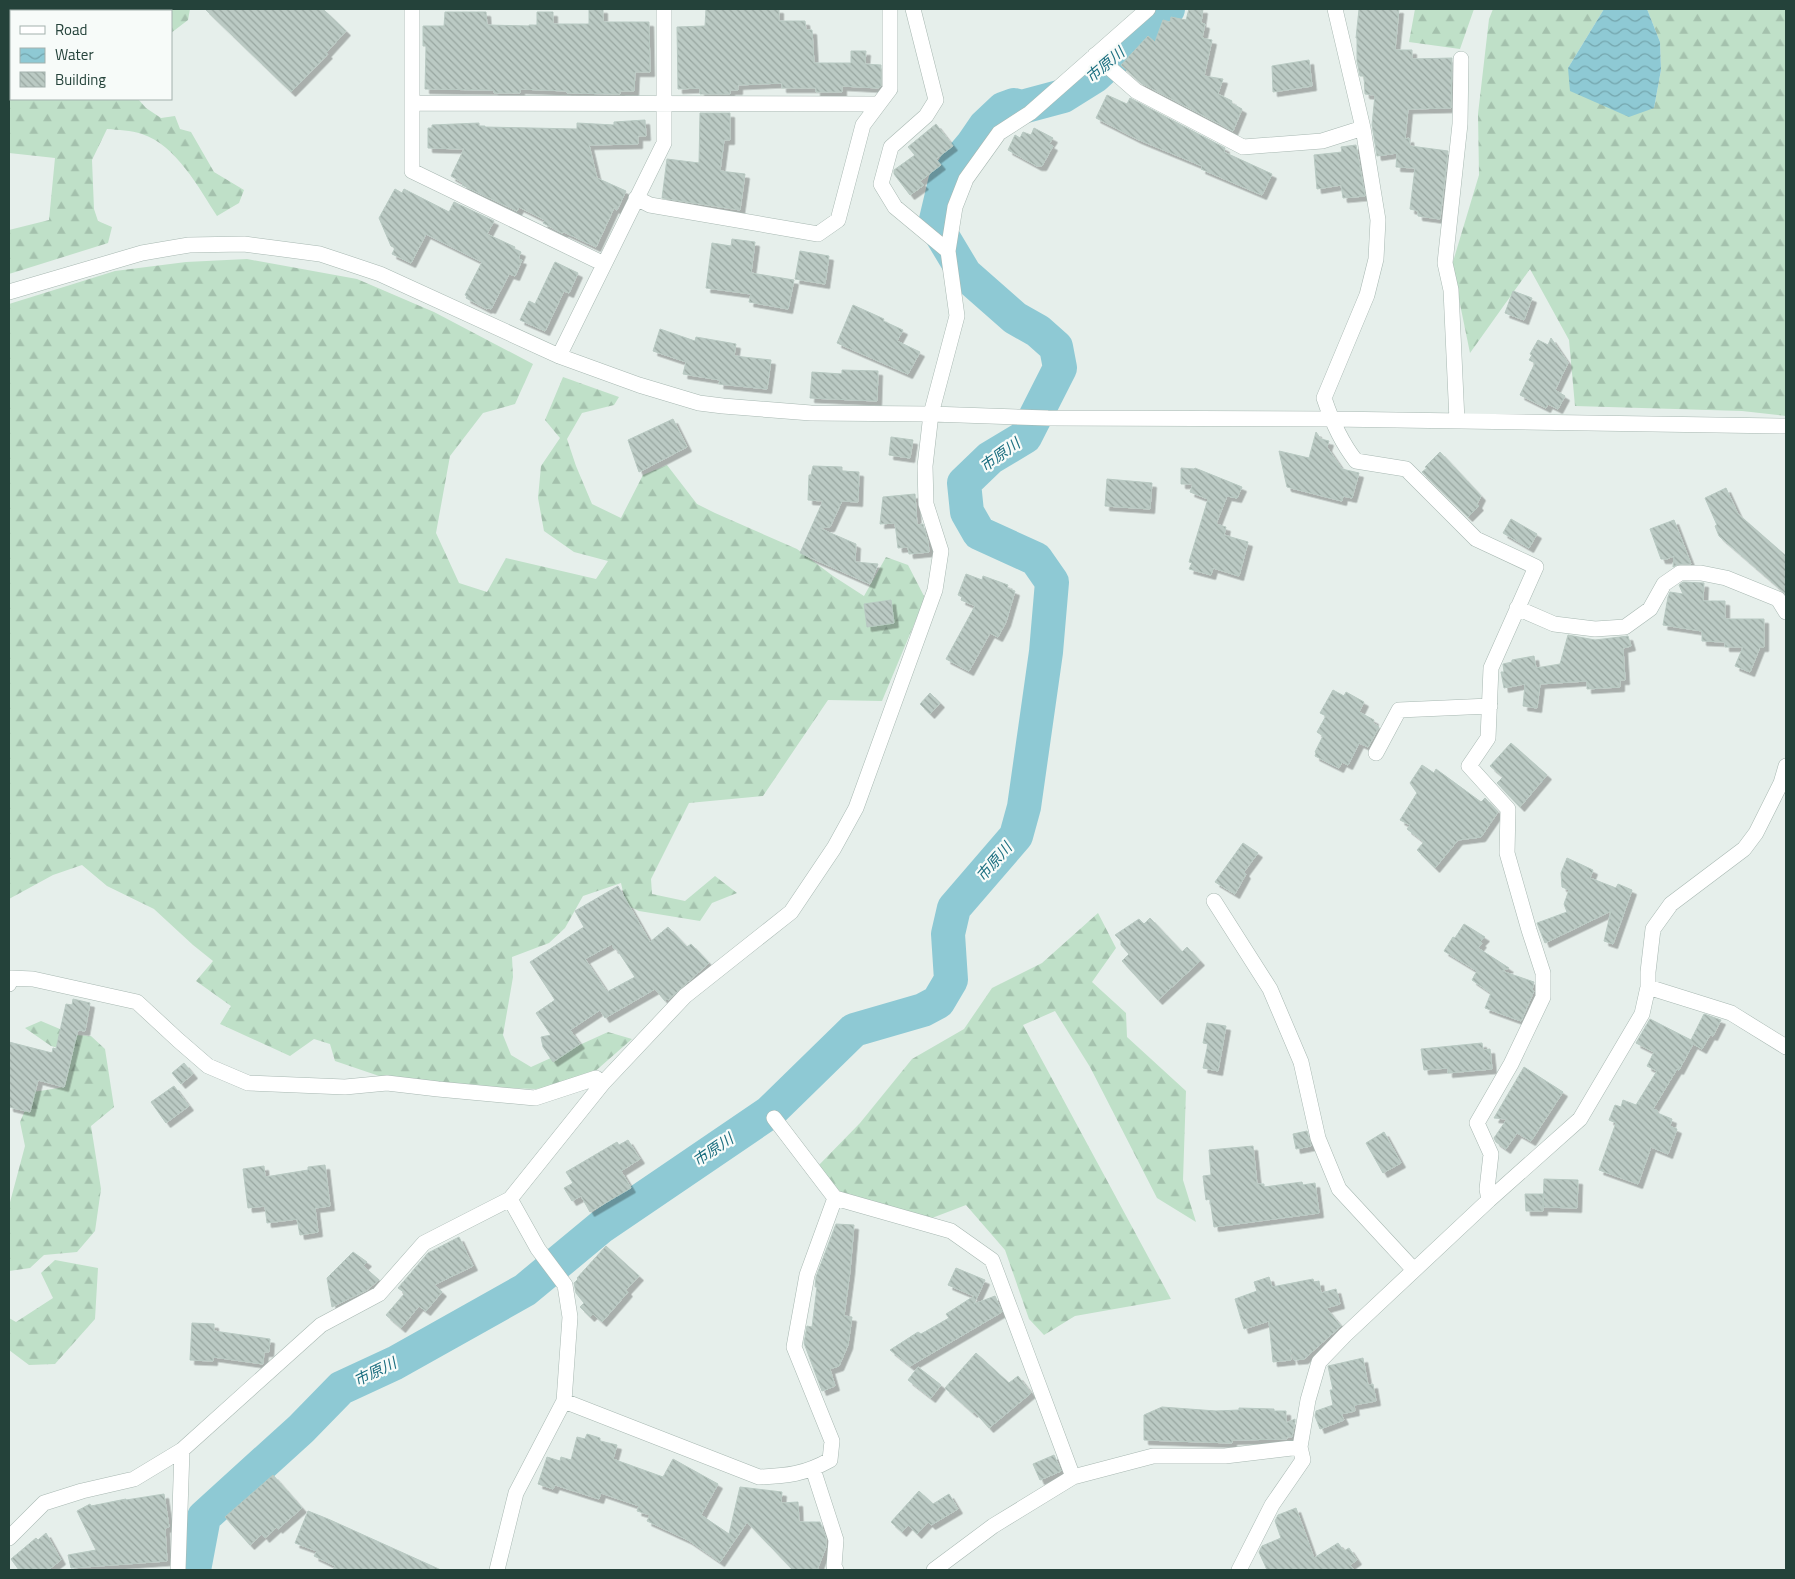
<svg xmlns="http://www.w3.org/2000/svg" width="1795" height="1579" font-family="'Titillium Web','Noto Sans JP',sans-serif">
  <style>
    .forest { fill: url(#forest-firs) }
    .water { fill: url(#water-waves) }
    .lines { fill: none; stroke-linecap: round; stroke-linejoin: round }
    .river { stroke: #8ec9d4; stroke-width: 34 }
    .building { fill: url(#building-back-hatch); stroke: #b8c9c2; fill-rule: evenodd; filter: url(#shadow) }
    .minor-casing { stroke: #a8b8b2; stroke-width: 16 }
    .minor { stroke: #fff; stroke-width: 15 }
    .labels { text-anchor: middle; stroke-width: 4.5; stroke-linejoin: round; paint-order: stroke }
    .water-label { font-size: 15px; font-style: italic; fill: #1c6f80; stroke: #f7fbf9 }
  </style>
  <defs>
    <pattern id="forest-firs" width="22" height="20" patternUnits="userSpaceOnUse" patternTransform="scale(1.25)"><rect width="22" height="20" fill="#bfe0c8"/><path d="M5 1l3.5 6h-7zM16 11l3.5 6h-7z" fill="#a4c1ad"/></pattern>
    <pattern id="water-waves" width="16" height="10" patternUnits="userSpaceOnUse" patternTransform="scale(1.25)"><rect width="16" height="10" fill="#8ec9d4"/><path d="M0 5q4-4 8 0t8 0" fill="none" stroke="#74a5ad"/></pattern>
    <pattern id="building-back-hatch" width="6" height="6" patternUnits="userSpaceOnUse" patternTransform="scale(1.25)"><rect width="6" height="6" fill="#bbcac4"/><path d="M-1 5l2 2M0 0l6 6M5-1l2 2" fill="none" stroke="#98a6a0"/></pattern>
    <filter id="shadow"><feDropShadow dx="4.5" dy="4.5" stdDeviation="0" flood-color="#0004"/></filter>
  </defs>
  <rect width="100%" height="100%" fill="#e6efeb"/>
  <path class="forest" d="M9,9H190L188,20L171,33V11H11V99H138L146,108L161,118L175,116L180,129L191,132L214,172L244,190L239,203L217,216C199,188 176,145 142,134C131,130 118,130 107,129L92,160L94,209L98,221L112,227L108,243L9,274V230L49,220L55,158L9,153Z
    M1415,9H1474L1460,49L1409,42Z
    M1493,9H1604L1568,68L1654,108L1661,70L1660,42L1647,9H1786V416L1742,411L1575,406L1569,340L1530,269L1470,353L1452,265L1479,175L1478,114L1489,19Z
    M247,259L357,279L434,312L533,364L515,404L483,413L450,456L436,533L459,583L487,592L506,558L596,579L608,561L574,552L544,531L538,498L541,466L560,438L545,420L563,377L619,397L614,405L582,413L567,439L576,466L592,504L621,518L643,475L667,465L697,504L715,513L797,549L833,576L864,596L886,557L908,565L925,598L882,701L828,700L763,796L689,803L651,879L652,894L685,901L715,876L737,893L712,903L700,921L639,911L626,905L621,883L583,896L565,928L549,943L512,957L513,977L503,1035L511,1055L531,1067L608,1032L632,1039L584,1081L536,1089L456,1086L385,1078L335,1061L330,1044L314,1039L290,1056L220,1024L231,1006L196,981L213,961L193,945L154,909L107,886L82,865L53,875L9,899V304L115,271L186,262Z
    M1098,913L1116,948L1092,982L1126,1013L1127,1037L1186,1091L1183,1180L1196,1222L1157,1198L1090,1067L1055,1011L1023,1025L1171,1299L1075,1316L1044,1335L1029,1319L1005,1250L966,1205L932,1218L844,1196L818,1166L860,1123L912,1059L964,1029L992,988L1042,963Z
    M41,1021L74,1035L91,1036L105,1049L114,1107L91,1126L101,1189L95,1231L77,1252L44,1255L30,1268L9,1271V1206L25,1146L20,1122L33,1092L65,1087L73,1052L51,1046L25,1028Z
    M55,1260L98,1268L95,1319L55,1364L29,1365L9,1350V1318L16,1322L53,1298L41,1273Z"/>
  <path class="water" d="M1604,9H1647L1660,42L1661,70L1654,108L1629,117L1570,91L1568,68Z"/>
  <g class="lines">
    <path class="river" d="M194,1570L204,1517L301,1429L341,1388L395,1363L525,1290L601,1227L770,1112L854,1030L923,1010L938,1002L951,980L948,934L954,908L1016,836L1024,807L1046,652L1052,582L1036,559L979,533L967,512L964,483L990,458L1025,437L1060,368L1056,347L1038,331L1015,318L965,274L935,224L945,182L956,164L972,145L985,126L1003,109L1014,105L1022,107L1063,96L1095,76L1168,9"/>
  </g>
  <path class="building" d="M205,9H323L346,31L326,53L328,54L291,92Z
    M589,9H603V22H649L650,72H635L634,91H620V94L567,93V91L520,89V93H494V90L425,89L426,46H423V26H444L445,12H486L487,25L529,26V25H537V12H553V24H589Z
    M706,9H779V21H805L806,30H812L814,63H851V51H866L865,64L881,65V86L879,88L842,86V92H816V88H782V83L738,85V90H730V94H700V88L678,89L677,27L705,26Z
    M1189,9H1203L1201,23L1205,24L1202,38L1212,40L1204,76L1223,79L1218,94L1232,101L1231,103L1242,109L1233,131L1141,83L1121,65L1148,36L1155,42L1163,20L1170,22L1171,17L1186,20Z
    M1359,9H1399L1395,50H1412V59L1452,58L1451,108L1408,109L1405,139L1409,138L1410,146L1448,151L1440,219L1418,216V211L1410,209L1415,168L1396,167L1397,153L1377,156L1372,125L1375,95L1365,94L1364,76H1360L1357,61V38H1356Z
    M1309,60L1312,86L1273,92L1272,66Z
    M1107,95L1127,104L1130,98L1225,148L1224,152L1272,174L1262,195L1201,169L1202,166L1137,139L1096,118Z
    M700,113H730V140H724L720,171L745,174L740,210L662,198L667,159L699,163Z
    M645,120L646,136H638V144L589,145L597,178L626,191L617,210L614,208L596,247L564,232L562,233L543,223L545,220L519,207L517,211L462,185L463,183L451,176L464,149L428,148V128H432V125L479,123V126H485V127L577,129V123L614,125V122Z
    M936,124L953,146L936,159L941,165L920,181L924,185L910,195L894,174V170L915,155L908,147Z
    M1034,128L1053,138L1049,144L1053,146L1042,166H1037L1008,150L1015,135L1020,138L1023,132L1031,135Z
    M1356,145L1365,196L1343,198L1341,185L1317,189L1314,155L1342,152L1341,147Z
    M395,189L402,193L404,189L449,212L454,202L494,221L487,234L515,247L514,249L521,252L518,259L522,260L515,276L509,274L491,309L488,308L487,309L466,298L467,296L465,295L482,262L426,234L411,263L392,254L395,248L391,246L379,218Z
    M732,239L755,242L751,273L794,280L788,309L749,302L751,294L706,288L712,243L731,246Z
    M800,251L829,256L825,284L795,279Z
    M555,262L578,273L569,293L564,291L545,331L520,320L529,301L535,304Z
    M1513,291L1532,298L1524,320L1505,313Z
    M853,305L884,319L883,321L903,330L897,341L920,352L908,374L837,343Z
    M660,329L695,341L696,337L736,344L734,356L771,360L767,389L719,384L720,380L683,374L686,362L653,351Z
    M1551,338L1568,363L1555,390L1565,396L1558,409L1548,404L1546,408L1520,395L1535,363L1529,360L1532,355L1530,354L1538,340L1548,345Z
    M842,370L878,371L877,401L810,398L812,372L842,374Z
    M673,419L687,447L639,472L628,440Z
    M1316,432L1321,439L1329,441L1327,447L1342,469L1359,473L1352,498L1343,496L1342,501L1287,487L1279,451L1309,458Z
    M891,437L913,440L910,458L889,455Z
    M1440,452L1481,496L1477,504L1479,506L1468,517L1422,472L1427,468L1425,467Z
    M813,466L842,467V471L859,472L858,502L842,501L830,527L819,528L856,544L855,562L878,564L870,584L800,553L823,501L808,500L809,475H811Z
    M1181,468L1194,469L1195,468L1242,487L1237,498L1227,496L1216,524L1226,527L1224,535L1248,542L1239,576L1213,568L1211,575L1189,569L1192,563L1189,562L1208,499L1190,492L1193,484H1181Z
    M1107,479L1152,483L1150,509L1105,506Z
    M1726,488L1738,514L1786,556V594L1719,536L1715,526L1717,525L1705,498Z
    M915,494L917,525L923,524L928,542L929,552L909,554L908,547L898,548L895,523L880,524L883,497Z
    M1511,519L1537,534L1529,548L1503,533Z
    M1674,520L1691,564H1679L1673,567L1674,556L1667,559H1661L1650,529Z
    M966,574L982,580L983,576L1008,585L1007,588L1015,591L1006,622L998,637L990,633L969,671L946,659L975,606L961,600L962,597L958,595Z
    M1683,582L1704,583L1703,601H1725V619H1764V647H1760L1750,672L1735,666L1743,647H1725V642L1702,641V631L1663,625L1668,597L1670,592L1683,594L1679,585Z
    M891,600L894,623L867,627L864,604Z
    M1568,635L1595,640L1628,636L1631,646L1623,648L1625,680H1620V687L1587,689V681L1540,684L1537,708L1523,706L1525,684L1504,688L1501,672H1504L1503,664L1512,662V660L1534,656L1536,668L1560,664Z
    M1333,690L1344,696L1346,692L1364,702L1359,712L1374,720L1373,723L1379,727L1368,747L1359,743L1348,765L1342,762L1339,768L1315,756L1316,753L1315,752L1323,736L1317,732L1326,716L1320,713Z
    M930,693L940,703L930,714L920,704Z
    M1511,743L1547,775L1520,807L1497,783L1503,777L1490,766Z
    M1422,765L1434,773L1436,769L1481,802L1485,798L1498,812L1481,837L1458,840L1435,868L1417,850L1424,842L1407,829L1410,825L1400,820L1417,793L1410,783Z
    M1243,843L1258,853L1244,872L1246,874L1235,894L1215,882Z
    M1567,858L1593,870L1590,878L1616,888L1618,884L1632,890L1613,944L1604,941L1611,911L1545,943L1537,923L1567,912L1564,904L1569,890L1562,887L1561,873Z
    M618,886L650,942L668,927L687,947L691,944L709,963L668,1000L667,999L665,1001L655,989L605,1018L600,1010L570,1030L580,1044L553,1062L543,1047L541,1037L551,1035L536,1013L555,1000L530,962L584,927L575,911ZM612,944L614,949L616,948L635,977L607,992L585,959Z
    M1150,918L1182,952L1187,947L1200,961L1158,1000L1122,961L1129,954L1121,945V941L1115,935L1139,919L1144,924Z
    M1464,924L1485,937L1480,942L1482,943L1478,948L1509,968L1502,971L1534,982L1532,990L1534,991L1521,1021L1485,1008L1491,993L1472,980L1477,971L1444,951L1453,937L1455,938Z
    M73,999L90,1003L85,1031L78,1030L64,1087L38,1080L30,1112L9,1107V1042L52,1053L53,1048L56,1049L66,1004L72,1005Z
    M1704,1014L1721,1020L1713,1036L1710,1035L1702,1049L1693,1044L1679,1070L1677,1069L1653,1109L1658,1111L1657,1113L1672,1119L1670,1126L1677,1129L1668,1154L1651,1147L1638,1184L1599,1170L1616,1123L1609,1120L1615,1105L1621,1107L1623,1100L1636,1105L1657,1071L1647,1066L1654,1052L1636,1043L1650,1019L1691,1040Z
    M1207,1023L1226,1026L1218,1071L1203,1068L1208,1044L1203,1043Z
    M1482,1043L1483,1050L1490,1049L1492,1069L1448,1073V1068L1424,1070L1421,1049Z
    M184,1063L193,1074L181,1084L172,1073Z
    M1524,1067L1563,1092L1531,1141L1517,1133L1506,1149L1496,1142L1494,1138L1507,1119L1494,1118Z
    M174,1086L189,1106L166,1123L151,1102Z
    M1307,1131L1311,1146L1296,1149L1293,1134Z
    M1384,1132L1401,1163L1383,1173L1366,1143Z
    M628,1140L640,1159L621,1171L631,1188L590,1212L581,1196L572,1201L564,1188L573,1183L566,1172L617,1142L619,1145Z
    M1253,1146L1257,1184H1264V1187L1302,1182L1303,1185L1315,1183L1319,1213L1214,1227L1210,1199L1206,1200L1203,1176L1211,1175L1209,1150Z
    M325,1165L330,1206L315,1208L318,1232L300,1235L297,1219L267,1223L265,1206L248,1208L243,1169L264,1166L265,1177L308,1170V1167Z
    M1544,1179L1578,1180L1577,1208L1543,1207Z
    M1525,1194H1543V1211H1526Z
    M836,1224L854,1225L850,1271L844,1316L852,1317L848,1345L839,1366L830,1369L835,1386L822,1391L804,1343L807,1326L812,1327L817,1287H815L816,1277Z
    M459,1237L473,1266L434,1285L442,1292L426,1311L419,1306L401,1328L386,1315L405,1293L398,1288L428,1253Z
    M606,1246L639,1276L626,1290L628,1292L602,1322L593,1314L590,1317L580,1307L584,1303L576,1293L574,1283L578,1279L577,1278Z
    M353,1252L367,1262L363,1266L379,1280L367,1290L332,1307L327,1278Z
    M956,1268L985,1280L974,1304L995,1296L1002,1312L910,1366L890,1350L918,1332L921,1334L949,1318L946,1314L974,1296L948,1285Z
    M1269,1277L1272,1287L1313,1279L1314,1282L1319,1281L1321,1293L1336,1289L1340,1304L1326,1308L1341,1326L1304,1359L1294,1360L1290,1349L1291,1360L1273,1362L1269,1321L1244,1329L1235,1299L1257,1291L1254,1282Z
    M192,1323L214,1324V1331L270,1339L269,1352H264L263,1364L213,1357V1361L190,1360Z
    M976,1353L1009,1383L1018,1376L1031,1393L989,1428L974,1411L973,1413L945,1388Z
    M1363,1358L1368,1385L1373,1384L1376,1401L1354,1405L1355,1411L1341,1414L1344,1420L1320,1429L1315,1416L1316,1411L1333,1405L1330,1390H1333L1328,1366Z
    M918,1367L941,1385L931,1398L908,1380Z
    M1162,1407L1216,1411L1239,1410V1408L1274,1409V1411H1286V1423L1295,1419V1422L1292,1437H1287V1439L1232,1440V1443L1144,1440V1415Z
    M587,1434L600,1438V1441L617,1445L613,1459L663,1477L673,1459L718,1484L701,1515L729,1534L740,1487L782,1492L781,1503L798,1502L799,1522H820L826,1538V1547L817,1570H793L747,1522L720,1562L688,1540L647,1521L650,1515L637,1511L639,1506L601,1493L599,1499L555,1485L553,1489L538,1484L547,1457L560,1461L561,1457L571,1460L577,1437L585,1439Z
    M1054,1455L1061,1471L1040,1480L1033,1464Z
    M273,1475L302,1508L278,1529L277,1527L265,1538L262,1534L250,1545L225,1517Z
    M919,1491L933,1504L949,1494L958,1509L931,1525L928,1522L917,1534L908,1525L902,1532L891,1522Z
    M164,1494L169,1527L165,1528L167,1561L71,1568L68,1555L96,1550L77,1511L90,1504L91,1506L126,1499V1500Z
    M1296,1508L1314,1558L1338,1543L1344,1551L1349,1548L1357,1560L1350,1565L1354,1570H1267L1259,1552L1262,1546L1281,1538L1275,1521L1278,1515Z
    M308,1511L328,1519L441,1570H333L335,1566L314,1556L317,1551L295,1543Z
    M46,1533L61,1560L48,1570H19L11,1559L36,1538L38,1540Z"/>
  <g class="lines">
    <defs>
      <path id="minor" d="M412,9V171L604,264
        M913,9L936,100L926,116L891,147L881,184L895,207L948,251
        M1335,9L1363,128L1378,220L1376,259L1367,295L1324,398C1332,422 1341,442 1356,461L1406,469L1476,539L1536,567L1491,668L1488,738L1469,766L1508,809L1507,853L1529,930L1543,973V997L1511,1064L1477,1123L1491,1154L1487,1189L1489,1200
        M1095,55L1136,91L1243,147L1322,141L1363,128
        M412,103L878,104
        M636,198L650,205L818,234L838,220L863,125L890,89V9
        M9,292L142,253L189,245L244,244L320,254L380,274L559,356L639,385L699,403L723,406L811,413L931,414L1048,418L1332,419L1786,426
        M559,356L664,143V9
        M1457,421L1451,290L1445,263L1460,124L1461,59
        M1517,608L1554,624L1595,629L1625,627L1650,609L1664,584L1680,573H1701L1726,578L1778,599L1786,612
        M1376,753L1399,710L1490,706
        M1214,901L1270,989L1301,1062L1318,1138L1339,1189L1414,1270
        M9,984L11,978L33,979L137,1002L178,1040L208,1066L248,1083L345,1087L387,1083L438,1089L535,1098L596,1078L603,1083
        M1648,987L1731,1013L1786,1047
        M774,1118L835,1198L951,1231L992,1260L1073,1477
        M564,1401L759,1477C787,1476 805,1474 830,1460L832,1441L794,1347L807,1275L835,1198
        M813,1469L836,1540L834,1566L836,1570
        M9,1538L44,1503L82,1491L134,1479L182,1450
        M178,1570L182,1450L321,1325L379,1294L424,1243L510,1199L603,1083L685,996L791,912L834,848L856,808L935,590L941,551L926,504L925,466L931,414L957,316L948,251L955,207L966,179L999,133L1030,113L1148,9
        M497,1570L516,1493L564,1401L570,1317L565,1285L538,1249L510,1199
        M934,1570L993,1526L1073,1477L1153,1456H1225L1300,1447
        M1239,1570L1272,1505L1303,1460L1300,1447L1308,1400L1319,1362L1345,1335L1489,1200L1580,1119L1642,1014L1648,987V972L1653,929L1671,904L1744,849L1756,833L1781,783L1786,766"/>
    </defs>
    <use href="#minor" class="minor-casing"/>
    <use href="#minor" class="minor"/>
  </g>
  <g class="labels">
    <g class="water-label">
      <text transform="translate(1105 65) rotate(-40)" y="5">市原川</text>
      <text transform="translate(1000 455) rotate(-36)" y="5">市原川</text>
      <text transform="translate(994 862) rotate(-49)" y="5">市原川</text>
      <text transform="translate(713 1150) rotate(-34)" y="5">市原川</text>
      <text transform="translate(375 1372) rotate(-26)" y="5">市原川</text>
    </g>
  </g>
  <rect width="1795" height="1579" fill="none" stroke="#24423a" stroke-width="20"/>
  <rect x="10" y="10" width="162" height="90" fill="#f7fbf9" stroke="#a3b1ad"/>
  <rect x="20" y="26" width="25" height="8" fill="#ffffff" stroke="#a3b1ad"/>
  <text x="55" y="35" font-size="15" fill="#24423a">Road</text>
  <rect x="20" y="48" width="25" height="15" fill="url(#water-waves)" stroke="#a3b1ad"/>
  <text x="55" y="60" font-size="15" fill="#24423a">Water</text>
  <rect x="20" y="72" width="25" height="15" fill="url(#building-back-hatch)" stroke="#a3b1ad"/>
  <text x="55" y="85" font-size="15" fill="#24423a">Building</text>
</svg>
